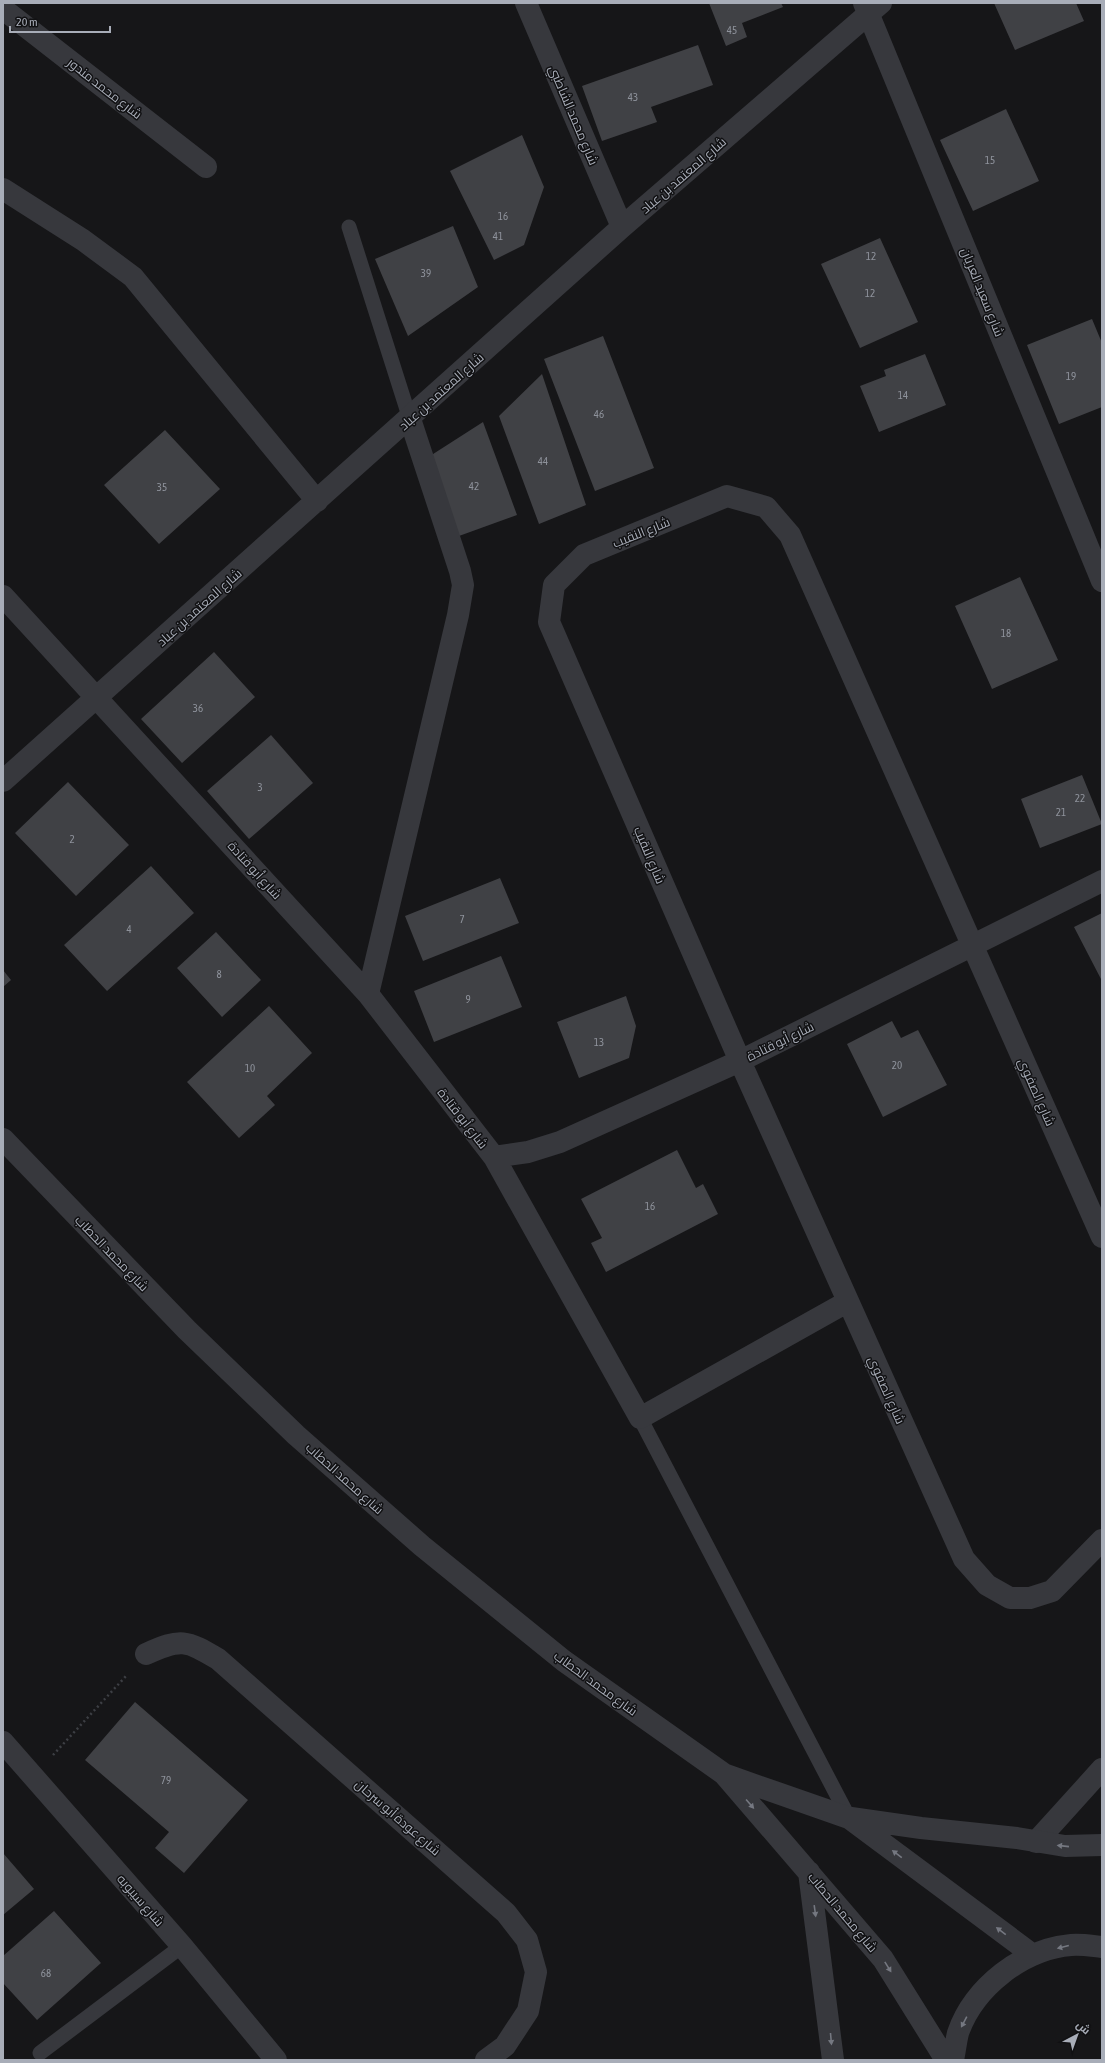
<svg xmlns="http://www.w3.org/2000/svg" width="1105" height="2063" font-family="'Asap Condensed',Cairo,sans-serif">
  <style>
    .building { fill: #404145 }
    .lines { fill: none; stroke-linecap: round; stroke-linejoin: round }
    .path { stroke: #3d3f44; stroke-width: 2.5; stroke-dasharray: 2 3; stroke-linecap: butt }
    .service { stroke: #37383d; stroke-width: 15 }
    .minor { stroke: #37383d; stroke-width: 22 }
    .tertiary { stroke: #37383d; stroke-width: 22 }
    .oneway { fill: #757881 }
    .labels { text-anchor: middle; stroke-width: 3; stroke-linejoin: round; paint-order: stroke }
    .number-label { font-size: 11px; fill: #8e929b }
    .street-label { font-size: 13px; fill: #a8adb8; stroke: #111113 }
  </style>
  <rect width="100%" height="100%" fill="#161618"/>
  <path class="building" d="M709,3H781L783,7L742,23L747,37L726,46Z
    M994,3H1076L1084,21L1015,50Z
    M698,45L713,85L651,107L657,122L602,141L582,86Z
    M1006,109L1039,181L973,211L940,140Z
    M522,135L544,187L524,245L494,260L450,171Z
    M453,226L478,287L408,336L375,259Z
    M880,238L918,322L860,348L821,264Z
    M1092,319L1102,343V407L1059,424L1027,345Z
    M603,336L654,468L595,491L544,359Z
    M925,354L946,405L879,432L860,386L886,376L884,370Z
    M542,374L586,505L539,524L499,416Z
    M483,422L517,515L459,536L430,456Z
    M165,430L220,489L159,544L104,485Z
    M1020,577L1058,660L992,689L955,606Z
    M214,652L255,697L182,763L141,719Z
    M271,735L313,783L249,839L207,791Z
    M1082,775L1102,824L1040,848L1021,799Z
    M68,782L129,845L76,896L15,833Z
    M151,866L194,913L107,991L64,945Z
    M500,878L519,923L423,961L405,916Z
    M1102,913V981L1074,927Z
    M216,932L261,980L222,1017L177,968Z
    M501,956L522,1007L434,1042L414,991Z
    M3,970L11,980L3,987Z
    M626,996L636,1026L629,1058L579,1078L557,1022Z
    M269,1006L312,1053L267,1096L275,1105L239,1138L187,1082Z
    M892,1021L901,1038L918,1030L947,1085L883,1117L847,1044Z
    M677,1150L696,1188L703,1184L718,1214L606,1272L591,1243L602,1238L581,1199Z
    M135,1702L248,1800L184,1873L155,1848L169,1832L85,1760Z
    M3,1853L34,1889L3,1915Z
    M54,1911L101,1963L37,2020L3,1983V1956Z"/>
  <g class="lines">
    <path class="path" d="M53,1755L127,1675"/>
    <path class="service" d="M349,227L410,419
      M640,1418L849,1818
      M40,2053L182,1946"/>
    <path class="minor" d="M526,3L622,227
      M864,3L1102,581
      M3,9L206,167
      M3,189L83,240L133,277L317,501
      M3,596L368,994L494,1157L640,1418L847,1302
      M3,781L622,227L881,3
      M368,994L458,615L463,585L460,571L410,419
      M494,1157L528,1152L560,1142L740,1061L1102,881
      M1102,1237L790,535L766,507L727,496L584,555L554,585L549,622L740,1061L964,1559L987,1585L1010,1598H1030L1052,1591L1102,1540
      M146,1654C181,1638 186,1640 218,1659L506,1913L527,1940L536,1972L528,2011L505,2046L486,2060
      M3,1742L182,1946L276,2060
      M1036,1842L1102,1769"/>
    <path class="tertiary" d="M3,1139L187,1330L296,1435L422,1546L564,1661L724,1774L883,1959L946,2060
      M726,1775L849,1818L1033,1955
      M851,1818L921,1828L1017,1838L1065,1846L1102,1845
      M809,1872L833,2060
      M953,2060C955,2051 956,2041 958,2033C974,1987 1023,1949 1071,1945C1081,1944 1092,1946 1102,1947"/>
  </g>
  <defs><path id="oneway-solid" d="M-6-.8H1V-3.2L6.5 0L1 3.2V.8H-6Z"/></defs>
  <g class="oneway">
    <use href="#oneway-solid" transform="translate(750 1804) rotate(49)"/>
    <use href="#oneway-solid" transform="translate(1063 1846) rotate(-174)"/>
    <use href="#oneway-solid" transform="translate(897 1854) rotate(-143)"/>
    <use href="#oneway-solid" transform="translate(815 1911) rotate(82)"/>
    <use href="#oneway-solid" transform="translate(1001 1931) rotate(-143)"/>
    <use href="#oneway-solid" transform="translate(1063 1947) rotate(166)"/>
    <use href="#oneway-solid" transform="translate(888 1967) rotate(58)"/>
    <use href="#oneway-solid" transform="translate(964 2022) rotate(118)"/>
    <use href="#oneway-solid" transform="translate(831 2039) rotate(85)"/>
  </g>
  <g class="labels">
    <g class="number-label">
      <text x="732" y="34">45</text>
      <text x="633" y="101">43</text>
      <text x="990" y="164">15</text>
      <text x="503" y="220">16</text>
      <text x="498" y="240">41</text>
      <text x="871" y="260">12</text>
      <text x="426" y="277">39</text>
      <text x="870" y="297">12</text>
      <text x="1071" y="380">19</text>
      <text x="903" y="399">14</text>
      <text x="599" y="418">46</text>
      <text x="543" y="465">44</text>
      <text x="474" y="490">42</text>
      <text x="162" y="491">35</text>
      <text x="1006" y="637">18</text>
      <text x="198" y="712">36</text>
      <text x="260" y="791">3</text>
      <text x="1080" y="802">22</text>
      <text x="1061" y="816">21</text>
      <text x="72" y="843">2</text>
      <text x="462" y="923">7</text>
      <text x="129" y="933">4</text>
      <text x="219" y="978">8</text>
      <text x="468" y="1003">9</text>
      <text x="599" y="1046">13</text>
      <text x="897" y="1069">20</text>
      <text x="250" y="1072">10</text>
      <text x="650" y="1210">16</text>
      <text x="166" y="1784">79</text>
      <text x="46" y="1977">68</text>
    </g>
    <g class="street-label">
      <text transform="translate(105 88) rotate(38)" y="5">شارع محمد مندور</text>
      <text transform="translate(574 115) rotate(67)" y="5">شارع محمد الشاطبي</text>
      <text transform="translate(683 175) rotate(-41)" y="5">شارع المعتمد بن عباد</text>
      <text transform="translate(983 292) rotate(68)" y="5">شارع سعيد العريان</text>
      <text transform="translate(441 391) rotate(-42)" y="5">شارع المعتمد بن عباد</text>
      <text transform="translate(641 532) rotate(-22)" y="5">شارع النقيب</text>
      <text transform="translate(199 607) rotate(-42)" y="5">شارع المعتمد بن عباد</text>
      <text transform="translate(650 855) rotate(67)" y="5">شارع النقيب</text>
      <text transform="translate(255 870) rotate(48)" y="5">شارع أبو قتادة</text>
      <text transform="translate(780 1041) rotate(-26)" y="5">شارع أبو قتادة</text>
      <text transform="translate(1037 1092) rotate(66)" y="5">شارع الصفوي</text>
      <text transform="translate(463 1118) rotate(52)" y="5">شارع أبو قتادة</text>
      <text transform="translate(112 1253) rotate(46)" y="5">شارع محمد الحطاب</text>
      <text transform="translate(887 1390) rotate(66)" y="5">شارع الصفوي</text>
      <text transform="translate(345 1478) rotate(42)" y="5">شارع محمد الحطاب</text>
      <text transform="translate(596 1683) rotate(36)" y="5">شارع محمد الحطاب</text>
      <text transform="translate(398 1817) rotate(41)" y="5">شارع عودة أبو سرحان</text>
      <text transform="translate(141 1900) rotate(49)" y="5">شارع سيبوبه</text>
      <text transform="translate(843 1912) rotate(50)" y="5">شارع محمد الحطاب</text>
    </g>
  </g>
  <rect width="1105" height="2063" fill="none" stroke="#a8adb8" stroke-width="8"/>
  <g transform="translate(1077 2035) rotate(41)" stroke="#111113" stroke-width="3" paint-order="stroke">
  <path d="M0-3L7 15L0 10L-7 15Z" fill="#a8adb8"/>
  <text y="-6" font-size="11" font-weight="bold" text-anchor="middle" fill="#a8adb8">ش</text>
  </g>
  <path d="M10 26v6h100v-6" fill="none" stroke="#a8adb8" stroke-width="2"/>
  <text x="16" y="26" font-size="12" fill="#a8adb8" stroke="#111113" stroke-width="3" paint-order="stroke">20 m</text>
</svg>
